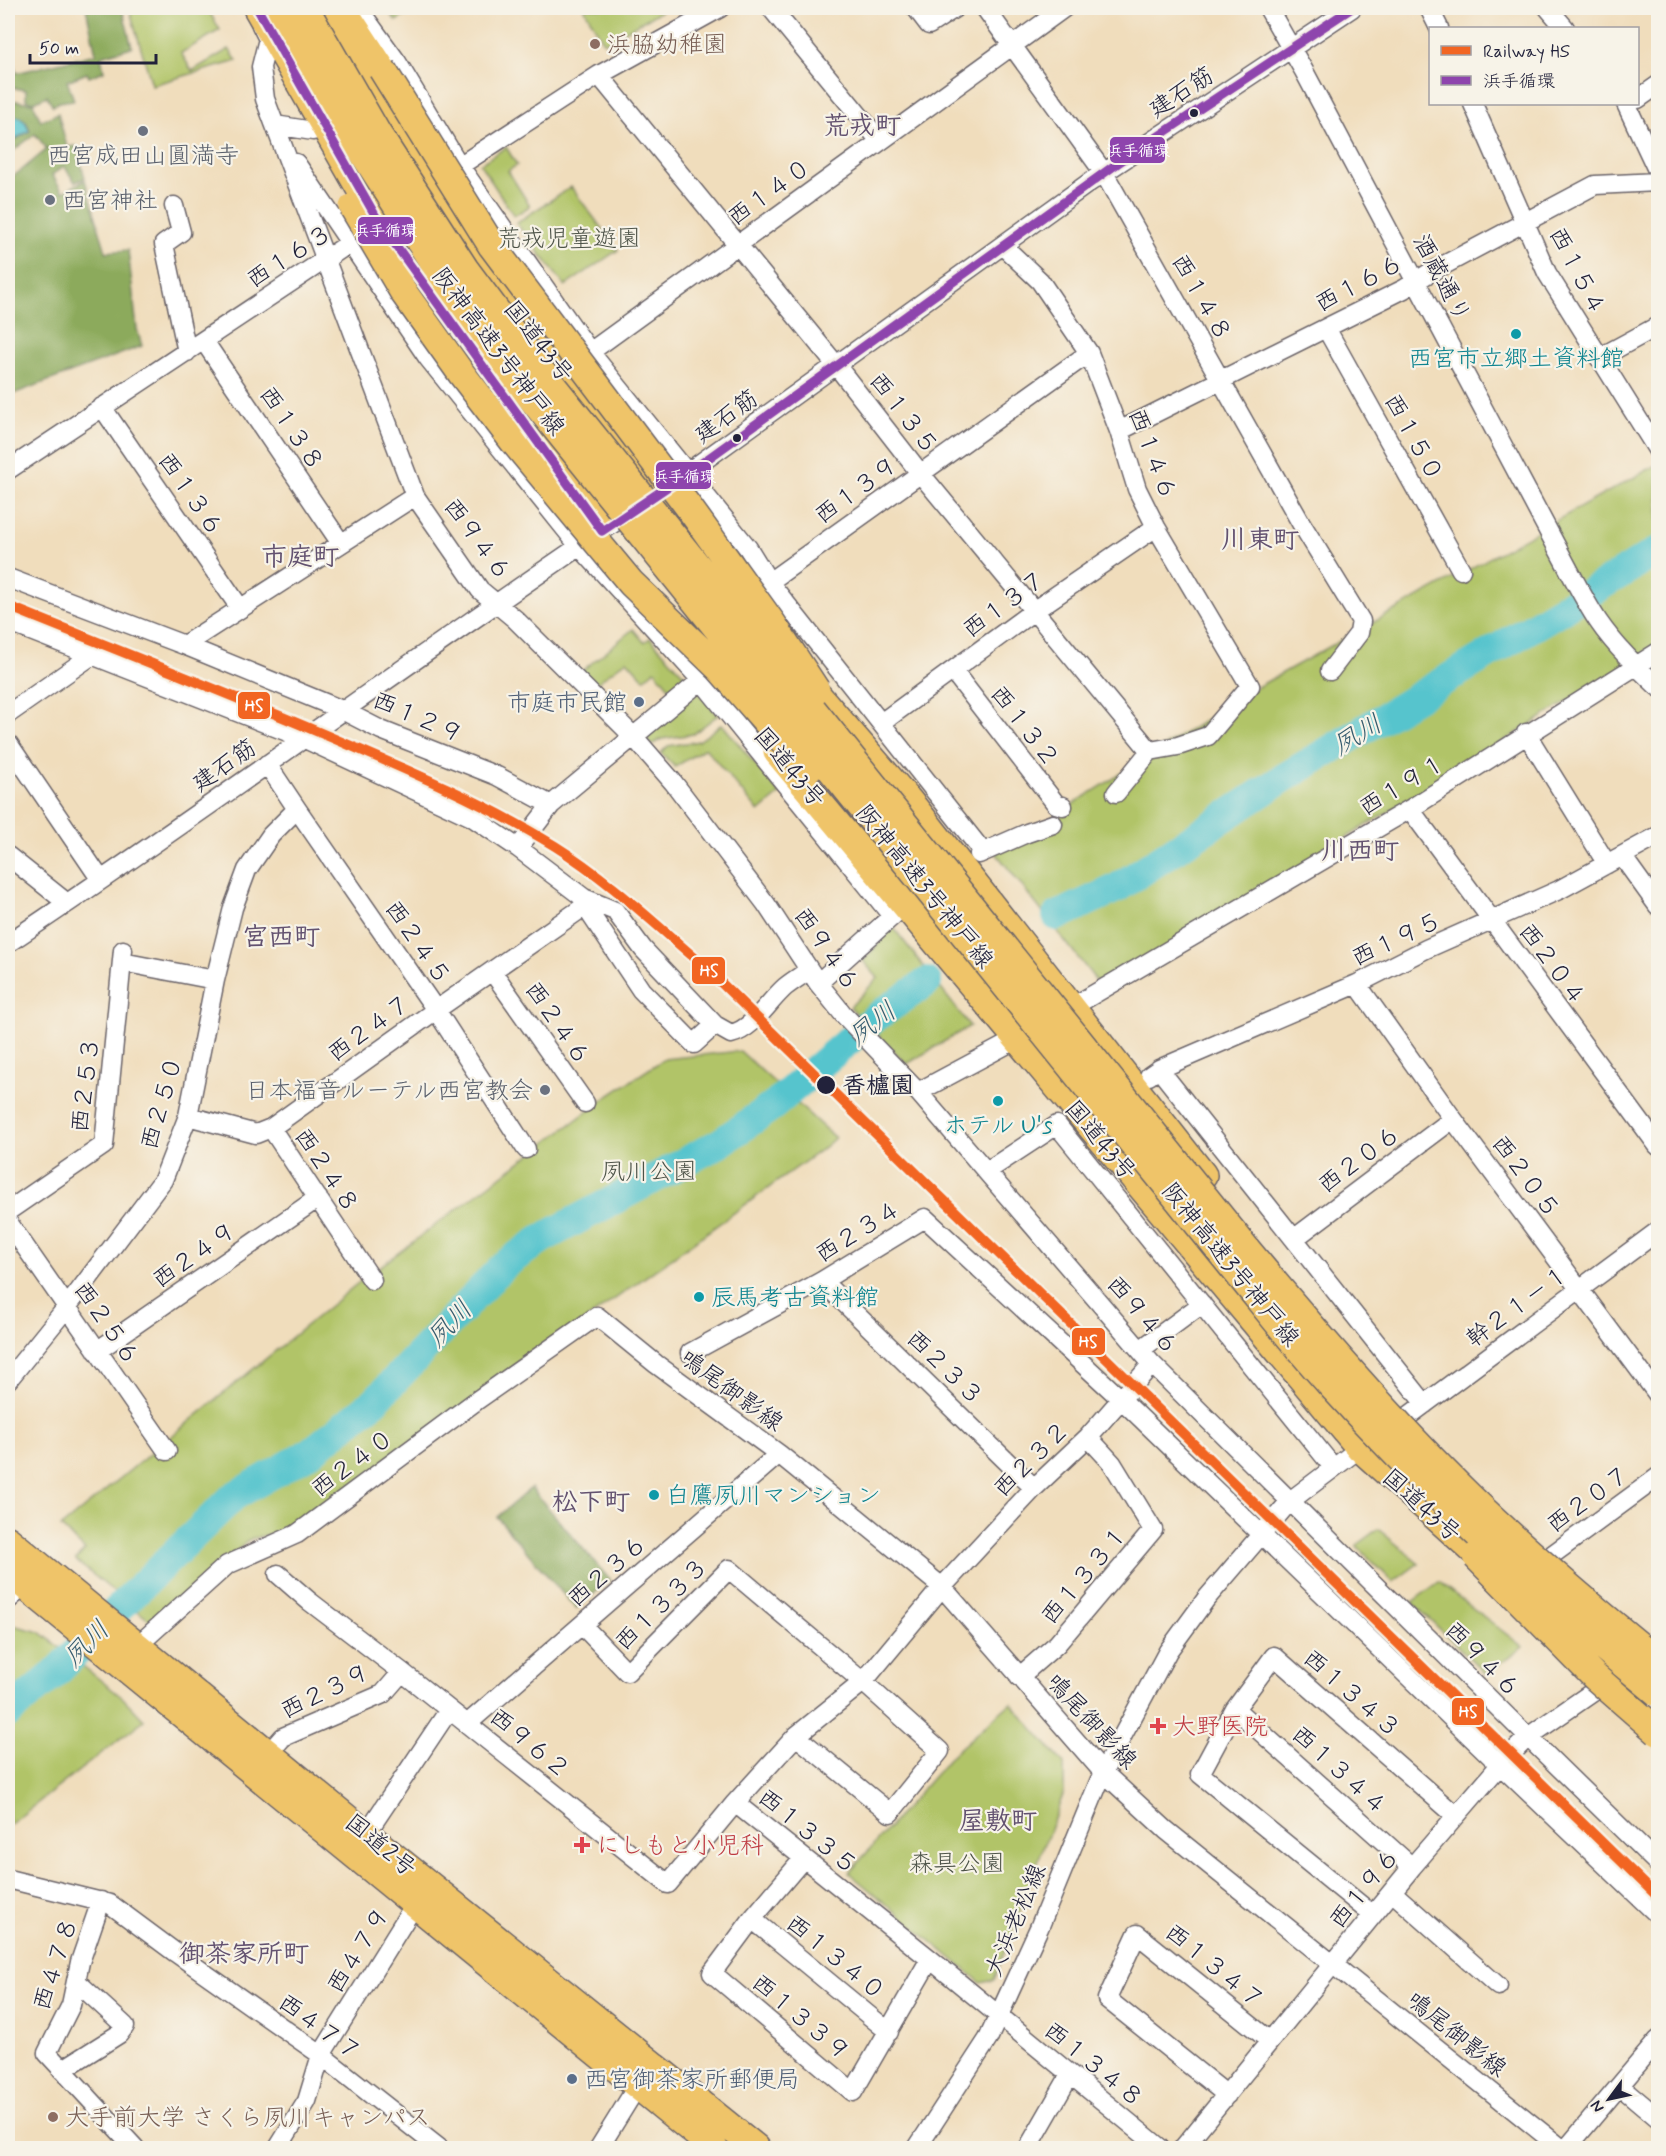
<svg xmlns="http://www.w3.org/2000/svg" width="1666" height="2156" font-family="Mynerve,'Klee One',sans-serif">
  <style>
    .green { fill: #b1c467; stroke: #6a7351; stroke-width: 1.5 }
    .forest { fill: #8caa5c; stroke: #57664c; stroke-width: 1.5 }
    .water { fill: #57c4cd; stroke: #3c7384; stroke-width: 1.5 }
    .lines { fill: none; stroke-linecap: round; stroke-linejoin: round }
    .river { stroke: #57c4cd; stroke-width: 30 }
    .minor-casing { stroke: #6a6368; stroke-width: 21 }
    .highway-casing { stroke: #6a6368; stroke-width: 30 }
    .minor { stroke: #fff; stroke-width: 18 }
    .highway { stroke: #efc469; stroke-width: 27 }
    .highway-bridge-casing { stroke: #6a6368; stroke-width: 30; stroke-linecap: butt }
    .highway-bridge { stroke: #efc469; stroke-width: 27 }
    .bus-1-casing { stroke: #f7f3e8; stroke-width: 14 }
    .bus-1 { stroke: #8e44ad; stroke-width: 9 }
    .rail-1-casing { stroke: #f7f3e8; stroke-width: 15 }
    .rail-1 { stroke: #f26522; stroke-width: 10 }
    .education-dot { fill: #8d6e63; stroke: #f7f3e8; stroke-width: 2 }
    .bus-dot { fill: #22223b; stroke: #f7f3e8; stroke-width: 2 }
    .worship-dot { fill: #6b7280; stroke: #f7f3e8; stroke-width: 2 }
    .culture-dot { fill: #0f9aa8; stroke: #f7f3e8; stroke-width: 2 }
    .service-dot { fill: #5c6f8a; stroke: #f7f3e8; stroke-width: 2 }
    .health-dot { fill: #e0444e; stroke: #f7f3e8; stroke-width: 2 }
    .labels { text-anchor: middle; stroke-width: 4.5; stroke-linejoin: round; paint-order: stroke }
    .education-label { font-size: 24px; fill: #785e54; stroke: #f7f3e8; text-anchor: start }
    .street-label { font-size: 24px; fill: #22223b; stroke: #f7f3e8 }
    .worship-label { font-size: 24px; fill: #5b616d; stroke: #f7f3e8 }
    .park-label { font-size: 24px; fill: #4d5348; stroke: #f7f3e8 }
    .culture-label { font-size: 24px; fill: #0d838f; stroke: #f7f3e8 }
    .service-label { font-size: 24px; fill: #4e5e75; stroke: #f7f3e8; text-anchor: end }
    .stop-label { font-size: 24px; font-weight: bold; fill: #22223b; stroke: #f7f3e8; text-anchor: start }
    .health-label { font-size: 24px; fill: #be3a42; stroke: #f7f3e8; text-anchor: start }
    .neighbourhood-label { font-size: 26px; font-weight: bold; fill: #635270; stroke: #f7f3e8 }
    .water-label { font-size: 26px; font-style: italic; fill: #355b6e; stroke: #f7f3e8 }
    .line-badge { stroke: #f7f3e8; stroke-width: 2 }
    .badge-label { font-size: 16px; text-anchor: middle; font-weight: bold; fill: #fff }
  </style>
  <rect width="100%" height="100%" fill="#f7f3e8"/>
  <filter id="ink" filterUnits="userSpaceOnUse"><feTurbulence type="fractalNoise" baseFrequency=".0167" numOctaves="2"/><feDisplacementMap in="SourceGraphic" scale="12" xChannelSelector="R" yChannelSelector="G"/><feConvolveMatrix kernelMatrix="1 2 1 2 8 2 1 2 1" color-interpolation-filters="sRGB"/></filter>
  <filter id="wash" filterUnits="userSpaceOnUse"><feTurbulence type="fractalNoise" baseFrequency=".008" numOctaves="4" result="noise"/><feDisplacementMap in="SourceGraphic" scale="24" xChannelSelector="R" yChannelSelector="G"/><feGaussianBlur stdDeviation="1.35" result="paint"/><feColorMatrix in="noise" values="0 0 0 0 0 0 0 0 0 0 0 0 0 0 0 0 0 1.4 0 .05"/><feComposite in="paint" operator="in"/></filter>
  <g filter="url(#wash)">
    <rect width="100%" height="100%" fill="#f0ddbc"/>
    <path class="green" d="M129,8H207L220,30L181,53L192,71L229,49L237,61L152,85Z
      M386,8H419L396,21Z
      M584,8H662L663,10L604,43Z
      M506,147L517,165L508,171L530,206L514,216L480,164Z
      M571,187L618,250L565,286L516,223Z
      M1658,464V646L1138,966L1121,968L1098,983L996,853L1259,686Z
      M633,629L644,642L650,638L688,679L673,692L655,670L644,679L627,660L594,685L582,671Z
      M698,692L718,715L693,734L662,739L651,745L644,737Z
      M722,724L780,794L759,812L705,748L675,767L661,753L668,746L699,741Z
      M893,927L970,1026L907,1064L850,1007L878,978L863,961Z
      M740,1051L835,1138L821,1150L301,1526L250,1539L155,1625L75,1560L85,1550L61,1527L358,1283L608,1096L664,1059Z
      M1378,1529L1419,1563L1393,1582L1356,1545Z
      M1439,1582L1523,1647L1486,1674L1412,1602Z
      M8,1624L40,1632L123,1698L144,1720L8,1826Z
      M1011,1703L1064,1764V1792L994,1980L981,1983L849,1873L953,1754Z"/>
    <path class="forest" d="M86,8H122L132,47L101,56L104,71L89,77L87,73L67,81L74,100L59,102L53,106L47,96L34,102L26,100V90L8,87V38L16,73L96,54Z
      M8,100L33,103L41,121L58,113L67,147L76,146L85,178L75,182L64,166L52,175L63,192L85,180L106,252L128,250L137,329L142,346L8,396V269L12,266L8,260V180L23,169L47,149L35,134L8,155V144L30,131C26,118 20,116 8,115Z
      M531,1488L610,1580L576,1609L497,1517Z"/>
    <path class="water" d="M8,116L20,117L26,123L29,131L8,143Z"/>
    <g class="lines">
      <path class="river" d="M1057,916L1117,888L1282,779L1658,551
        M8,1713L57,1672L127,1600L234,1496L311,1452L375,1401L504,1265L543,1238L720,1143L774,1105L876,1017L927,982"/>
    </g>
  </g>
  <g filter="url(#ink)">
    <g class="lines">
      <defs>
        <path id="minor" d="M358,8L397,62L459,165L590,352L748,548L769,582L983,852
          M771,8L880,141
          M916,8L929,25L955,8
          M985,8L1104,173L1301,523L1361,621L1359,633L1330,671
          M1268,8L1304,71L1570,572C1579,589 1588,606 1598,621C1615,646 1637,667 1658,687
          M1429,8L1439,28
          M1548,8L1565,28
          M261,25L268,39L261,67L265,99L415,496L480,590L515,619L633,736L673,782L766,904L818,983L843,1014L918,1092L1152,1364L1528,1737L1658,1864
          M599,75L836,365L920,473L1150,751
          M1638,99L1658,85
          M1473,104L1547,273L1658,451
          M1626,104L1658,172
          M275,125L313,131
          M296,163L428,358L579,546L701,680L892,916
          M450,172L599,75L720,8
          M174,206L181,232L164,244L187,352
          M1003,246L1040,281L1089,353L1119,431L1137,489L1156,527L1250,686L1208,736L1178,746L1150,751
          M1326,328L1461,570
          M204,341L340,542
          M590,352L1064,8
          M1599,358L1658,326
          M102,407L240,608
          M1119,431L1404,289L1429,273L1595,185L1658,182
          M8,470L362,235
          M663,490L1090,182L1352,8
          M8,578L184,645L342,710L381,730L497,776L551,805
          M769,582L1089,353
          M8,622L303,738L472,817L518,848L584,898L615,911L643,949L715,1025L731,1034C753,1029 768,1002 785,987C792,981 801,976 809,970
          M184,645L415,496
          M953,671L1056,804L1063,806
          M8,714L91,656
          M881,723L1035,610L1156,527
          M1526,733L1607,864
          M8,743L101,880
          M267,764L297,809L436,1010L526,1149
          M1116,793L1150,751
          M1410,809L1658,1146
          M518,848L551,805L710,673
          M979,854L1027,833L1053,824
          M8,856L67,903
          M1622,856L1658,906
          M584,898L585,906L641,990L694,1044L715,1025
          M8,943C219,803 422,651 633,510
          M122,962L215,980
          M492,971L585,1103
          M818,983L897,912
          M1357,984L1453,1119L1658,1395
          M1072,1007L1410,809L1658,652
          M1159,1069L1425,1404
          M1149,1076L1159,1069L1357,984L1426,949L1559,890L1658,836
          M918,1092L1017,1039
          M188,1116L256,1134L271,1128L372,1280
          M271,1128L436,1010L585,906
          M987,1171L1057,1125L1333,1467
          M8,1211L104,1145L123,950
          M8,1222L167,1451
          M1295,1238L1453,1119
          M822,1281L1034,1488
          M1140,1350L1202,1304
          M97,1351L318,1198
          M690,1353L822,1281L925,1218L1122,1400L1500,1765L1658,1915
          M8,1380L67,1307L163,1180L188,1116L215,980L233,908L247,870L271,835L297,809
          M1403,1420L1658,1231
          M1545,1560L1658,1477
          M278,1574L309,1601L402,1672L668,1884L735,1803L796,1736L863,1682L942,1587L1034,1488L1088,1437L1152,1364
          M8,1600L31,1580
          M582,1625L627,1672L729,1569L863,1682L940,1751L890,1813L796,1736
          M137,1646L227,1565L297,1534L476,1401L597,1316L656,1364L779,1454L942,1587L1103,1772L1166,1830L1561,2148
          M1019,1677L1057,1644L1153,1530L1112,1463L1088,1437
          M1235,1709L1412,1867
          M467,1724L779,1454
          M268,1754L283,1737L383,1694L402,1672
          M735,1803L930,1959L1160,2148
          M366,1834L449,1710
          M803,1859L752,1919L712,1973L853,2092L930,1959
          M8,1879L110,1904L176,1953L321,2055L439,2148
          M1392,1892L1498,1986
          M101,1901L80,1962L71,2005L47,2053L135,2148
          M1373,1915L1200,1774L1235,1709L1274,1656L1455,1815
          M752,1919L889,2032
          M62,2070L119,2034L125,2026L77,1982
          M1620,2086L1658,2118
          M1227,2095L1107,1999L1137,1934L1270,2041
          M278,2148L307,2101L321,2055L415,1904
          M599,2148L638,2085
          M917,2148L988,2039L1039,1928L1103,1772L1168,1651L1206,1599L1290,1501L1360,1448
          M1028,2148L1070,2075
          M1183,2148L1412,1867L1500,1765L1528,1737L1606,1683
          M1567,2148L1658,2040"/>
        <path id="highway" d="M257,8L379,222L595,522
          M320,8L354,65L496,285L674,516
          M342,8L382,69
          M802,677L909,801L1203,1175
          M777,752L1360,1448L1495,1570
          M8,1540L366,1834L756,2148
          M8,1572L714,2148"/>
      </defs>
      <use href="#minor" class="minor-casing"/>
      <use href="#highway" class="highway-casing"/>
      <use href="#minor" class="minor"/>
      <use href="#highway" class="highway"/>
      <defs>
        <path id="highway-bridge" d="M279,8L358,145L445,281L524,389L1231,1265C1264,1305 1295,1346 1330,1384C1431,1495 1542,1598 1658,1693
          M305,8L377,133L465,269L544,375L1248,1251C1319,1336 1391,1420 1470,1497C1530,1555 1594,1609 1658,1661
          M382,69L492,246L687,505L772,623L816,690
          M353,207L404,293L461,373L514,442L631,583L720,669L808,769
          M1476,1556L1595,1677L1658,1732"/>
      </defs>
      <use href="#highway-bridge" class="highway-bridge-casing"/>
      <use href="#highway-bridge" class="highway-bridge"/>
      <defs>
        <path id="bus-1" d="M257,8L379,222L602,531L688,473L1118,163L1352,8"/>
      </defs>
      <use href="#bus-1" class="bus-1-casing"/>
      <use href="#bus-1" class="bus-1"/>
      <defs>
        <path id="rail-1" d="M8,606C117,650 227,693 335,739C410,771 485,803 555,846C608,879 655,924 703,965L1658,1897"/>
      </defs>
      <use href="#rail-1" class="rail-1-casing"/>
      <use href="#rail-1" class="rail-1"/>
    </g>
  </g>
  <g class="education-dot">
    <circle cx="595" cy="44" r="6"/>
    <circle cx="53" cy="2117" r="6"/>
  </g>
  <g class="bus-dot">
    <circle cx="1194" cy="113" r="5"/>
    <circle cx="737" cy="438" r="5"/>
    <circle cx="826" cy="1085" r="10"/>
  </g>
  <g class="worship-dot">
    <circle cx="143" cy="131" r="6"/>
    <circle cx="50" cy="200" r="6"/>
    <circle cx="545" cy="1090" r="6"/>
  </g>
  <g class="culture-dot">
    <circle cx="1516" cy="334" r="6"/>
    <circle cx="998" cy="1101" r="6"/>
    <circle cx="699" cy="1297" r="6"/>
    <circle cx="654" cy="1495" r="6"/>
  </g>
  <g class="service-dot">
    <circle cx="639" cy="702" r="6"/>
    <circle cx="572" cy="2079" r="6"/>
  </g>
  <g class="health-dot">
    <path d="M1155 1717h6v6h6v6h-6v6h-6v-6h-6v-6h6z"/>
    <path d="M579 1836h6v6h6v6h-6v6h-6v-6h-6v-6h6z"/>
  </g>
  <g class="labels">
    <g class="education-label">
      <text x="607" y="52">浜脇幼稚園</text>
      <text x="65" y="2125">大手前大学 さくら夙川キャンパス</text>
    </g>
    <g class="street-label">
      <text transform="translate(1181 92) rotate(-33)" y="8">建石筋</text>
      <text transform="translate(769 192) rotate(-36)" y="8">西１４０</text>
      <text transform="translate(289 256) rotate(-33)" y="8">西１６３</text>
      <text transform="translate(1578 271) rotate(62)" y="8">西１５４</text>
      <text transform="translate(1442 278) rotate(62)" y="8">酒蔵通り</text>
      <text transform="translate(1359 283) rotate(-28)" y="8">西１６６</text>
      <text transform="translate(1202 297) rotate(60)" y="8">西１４８</text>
      <text transform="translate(539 341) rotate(52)" y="8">国道43号</text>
      <text transform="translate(499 351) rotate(53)" y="8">阪神高速3号神戸線</text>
      <text transform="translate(904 413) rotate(52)" y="8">西１３５</text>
      <text transform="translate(726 416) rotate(-36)" y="8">建石筋</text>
      <text transform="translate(292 428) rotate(56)" y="8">西１３８</text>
      <text transform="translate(1414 437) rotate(61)" y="8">西１５０</text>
      <text transform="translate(1153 454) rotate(69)" y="8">西１４６</text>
      <text transform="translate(856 490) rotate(-36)" y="8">西１３９</text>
      <text transform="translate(191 494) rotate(55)" y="8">西１３６</text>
      <text transform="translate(478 539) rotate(53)" y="8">西９４６</text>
      <text transform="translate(1004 604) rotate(-36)" y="8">西１３７</text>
      <text transform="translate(418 717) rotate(23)" y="8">西１２９</text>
      <text transform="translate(1025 726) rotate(52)" y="8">西１３２</text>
      <text transform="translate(224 765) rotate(-35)" y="8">建石筋</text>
      <text transform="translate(790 767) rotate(50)" y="8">国道43号</text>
      <text transform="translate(1402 785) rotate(-31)" y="8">西１９１</text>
      <text transform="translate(925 886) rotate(51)" y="8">阪神高速3号神戸線</text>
      <text transform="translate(1396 939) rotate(-25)" y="8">西１９５</text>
      <text transform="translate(418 942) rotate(55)" y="8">西２４５</text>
      <text transform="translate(827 949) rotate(55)" y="8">西９４６</text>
      <text transform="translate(1553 964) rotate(53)" y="8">西２０４</text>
      <text transform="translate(558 1023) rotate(55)" y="8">西２４６</text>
      <text transform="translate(369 1028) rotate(-36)" y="8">西２４７</text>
      <text transform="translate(85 1085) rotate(-83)" y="8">西２５３</text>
      <text transform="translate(161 1103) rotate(-74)" y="8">西２５０</text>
      <text transform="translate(1101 1140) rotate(50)" y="8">国道43号</text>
      <text transform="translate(1359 1159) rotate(-37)" y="8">西２０６</text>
      <text transform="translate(327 1170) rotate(56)" y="8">西２４８</text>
      <text transform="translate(1526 1176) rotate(53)" y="8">西２０５</text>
      <text transform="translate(858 1231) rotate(-32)" y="8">西２３４</text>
      <text transform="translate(194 1255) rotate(-35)" y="8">西２４９</text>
      <text transform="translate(1231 1264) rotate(51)" y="8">阪神高速3号神戸線</text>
      <text transform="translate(1517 1306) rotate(-36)" y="8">幹２１－１</text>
      <text transform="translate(1143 1315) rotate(49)" y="8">西９４６</text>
      <text transform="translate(107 1323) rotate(55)" y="8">西２５６</text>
      <text transform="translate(945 1367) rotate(44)" y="8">西２３３</text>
      <text transform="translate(732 1390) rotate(36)" y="8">鳴尾御影線</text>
      <text transform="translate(1031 1459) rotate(-45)" y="8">西２３２</text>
      <text transform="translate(352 1463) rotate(-37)" y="8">西２４０</text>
      <text transform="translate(1588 1499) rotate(-36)" y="8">西２０７</text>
      <text transform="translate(1422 1505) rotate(42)" y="8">国道43号</text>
      <text transform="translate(607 1571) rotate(-41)" y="8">西２３６</text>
      <text transform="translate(1084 1575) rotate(-50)" y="8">西１３３１</text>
      <text transform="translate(661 1604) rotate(-45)" y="8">西１３３３</text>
      <text transform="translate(1483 1659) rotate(45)" y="8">西９４６</text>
      <text transform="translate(325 1691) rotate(-26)" y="8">西２３９</text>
      <text transform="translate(1352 1693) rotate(41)" y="8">西１３４３</text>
      <text transform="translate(1092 1721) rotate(47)" y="8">鳴尾御影線</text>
      <text transform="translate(530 1743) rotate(39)" y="8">西９６２</text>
      <text transform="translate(1340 1770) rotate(42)" y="8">西１３４４</text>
      <text transform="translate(808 1831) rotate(39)" y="8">西１３３５</text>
      <text transform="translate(381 1845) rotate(39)" y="8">国道2号</text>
      <text transform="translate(1364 1888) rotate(-51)" y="8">西１９６</text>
      <text transform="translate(1015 1920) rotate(-67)" y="8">大浜老松線</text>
      <text transform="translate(358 1950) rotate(-58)" y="8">西４７９</text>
      <text transform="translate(836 1957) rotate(39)" y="8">西１３４０</text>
      <text transform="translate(55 1964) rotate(-72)" y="8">西４７８</text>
      <text transform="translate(1215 1966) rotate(39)" y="8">西１３４７</text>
      <text transform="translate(801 2017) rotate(40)" y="8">西１３３９</text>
      <text transform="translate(320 2027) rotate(36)" y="8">西４７７</text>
      <text transform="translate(1457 2034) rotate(39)" y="8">鳴尾御影線</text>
      <text transform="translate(1094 2064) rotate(39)" y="8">西１３４８</text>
    </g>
    <g class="worship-label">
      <text x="143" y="163">西宮成田山圓満寺</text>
      <text x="62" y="208" text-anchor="start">西宮神社</text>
      <text x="533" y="1098" text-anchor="end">日本福音ルーテル西宮教会</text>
    </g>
    <g class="park-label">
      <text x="569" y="246">荒戎児童遊園</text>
      <text x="649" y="1179">夙川公園</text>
      <text x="957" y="1871">森具公園</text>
    </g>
    <g class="culture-label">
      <text x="1516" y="366">西宮市立郷土資料館</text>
      <text x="998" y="1133">ホテル U's</text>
      <text x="711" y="1305" text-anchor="start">辰馬考古資料館</text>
      <text x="666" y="1503" text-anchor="start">白鷹夙川マンション</text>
    </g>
    <g class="service-label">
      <text x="627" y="710">市庭市民館</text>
      <text x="584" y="2087" text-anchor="start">西宮御茶家所郵便局</text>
    </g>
    <g class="stop-label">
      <text x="842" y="1093">香櫨園</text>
    </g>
    <g class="health-label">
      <text x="1172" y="1734">大野医院</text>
      <text x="596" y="1853">にしもと小児科</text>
    </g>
    <g class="neighbourhood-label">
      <text x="862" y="134">荒戎町</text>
      <text x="1260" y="548">川東町</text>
      <text x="300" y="565">市庭町</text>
      <text x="1360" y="859">川西町</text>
      <text x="281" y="945">宮西町</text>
      <text x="591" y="1510">松下町</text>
      <text x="998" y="1829">屋敷町</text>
      <text x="244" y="1962">御茶家所町</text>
    </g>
    <g class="water-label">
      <text transform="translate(1357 734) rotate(-31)" y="9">夙川</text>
      <text transform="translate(872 1023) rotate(-38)" y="9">夙川</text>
      <text transform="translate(449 1323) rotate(-46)" y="9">夙川</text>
      <text transform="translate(86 1643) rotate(-45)" y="9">夙川</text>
    </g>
  </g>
  <g class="line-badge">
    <rect x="1109" y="136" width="57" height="28" rx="6" fill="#8e44ad"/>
    <rect x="357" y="216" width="57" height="29" rx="6" fill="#8e44ad"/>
    <rect x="655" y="461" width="57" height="29" rx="6" fill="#8e44ad"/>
    <rect x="237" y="691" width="34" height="29" rx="6" fill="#f26522"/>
    <rect x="691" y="956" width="35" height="29" rx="6" fill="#f26522"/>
    <rect x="1071" y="1327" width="35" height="29" rx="6" fill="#f26522"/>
    <rect x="1451" y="1697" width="34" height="29" rx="6" fill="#f26522"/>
  </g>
  <g class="badge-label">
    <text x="1138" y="156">浜手循環</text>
    <text x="385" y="236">浜手循環</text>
    <text x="684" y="482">浜手循環</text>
    <text x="254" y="711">HS</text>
    <text x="709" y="976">HS</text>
    <text x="1088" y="1347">HS</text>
    <text x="1468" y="1717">HS</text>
  </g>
  <rect width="1666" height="2156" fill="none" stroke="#f7f3e8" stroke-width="30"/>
  <rect x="1429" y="27" width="210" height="78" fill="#f7f3e8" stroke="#a29fa3" stroke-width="1.5"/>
  <rect x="1441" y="46" width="30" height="9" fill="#f26522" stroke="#a29fa3" stroke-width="1.5"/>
  <text x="1483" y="57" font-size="18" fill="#22223b">Railway HS</text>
  <rect x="1441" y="76" width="30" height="9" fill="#8e44ad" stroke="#a29fa3" stroke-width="1.5"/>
  <text x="1483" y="87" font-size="18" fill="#22223b">浜手循環</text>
  <g transform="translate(1609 2099) rotate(237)" stroke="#f7f3e8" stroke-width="4.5" paint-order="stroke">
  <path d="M0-4.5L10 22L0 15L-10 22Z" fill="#22223b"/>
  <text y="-9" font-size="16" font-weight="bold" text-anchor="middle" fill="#22223b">N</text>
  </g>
  <path d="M30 54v9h126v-9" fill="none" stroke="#22223b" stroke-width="3"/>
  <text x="39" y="54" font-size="18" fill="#22223b" stroke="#f7f3e8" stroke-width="4.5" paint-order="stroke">50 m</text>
</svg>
